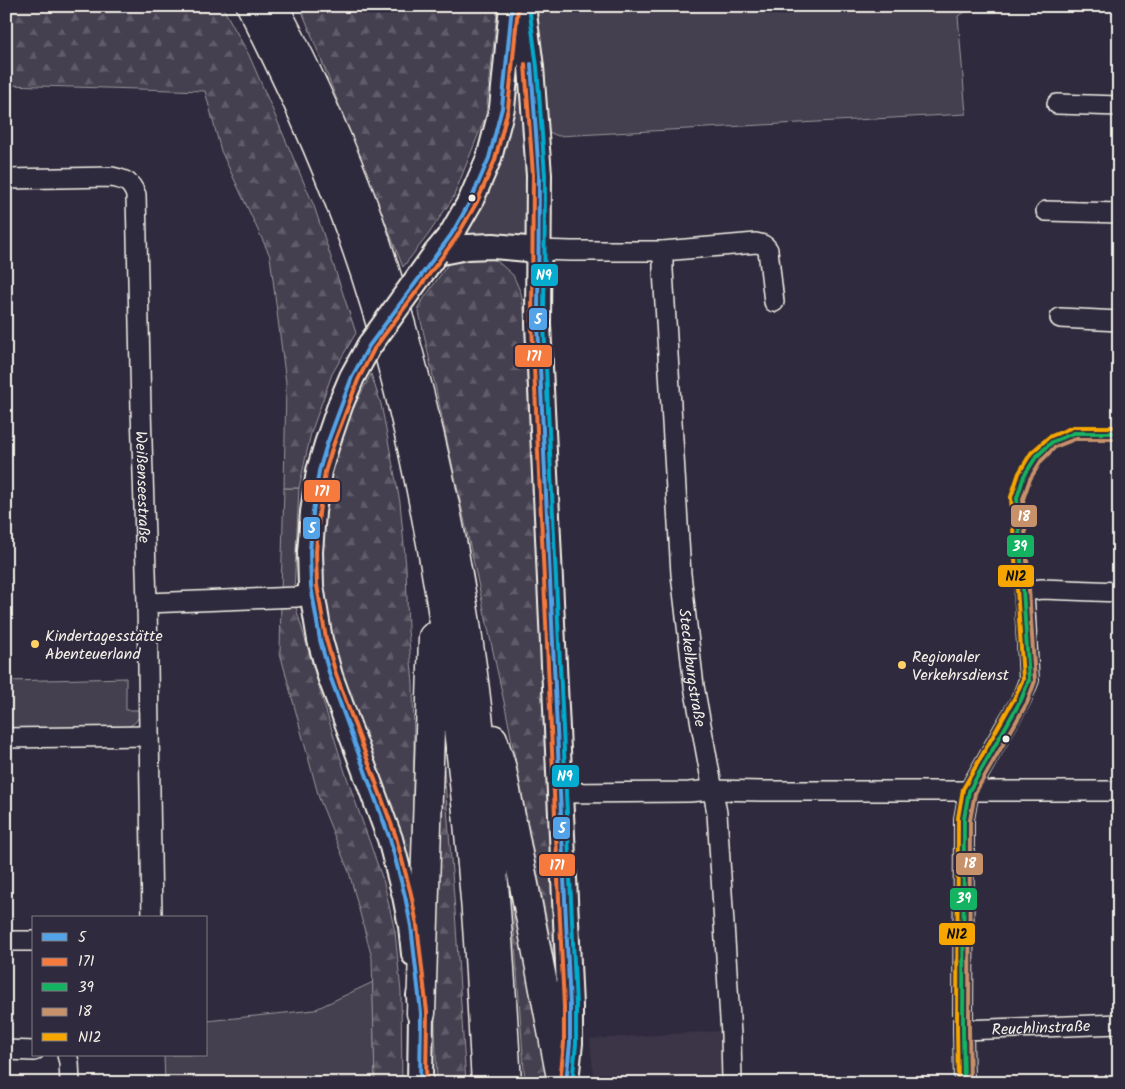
<svg xmlns="http://www.w3.org/2000/svg" width="1125" height="1089" font-family="Kalam,sans-serif">
  <style>
    .built { fill: #3b3647 }
    .green { fill: #454050; stroke: #9c989c }
    .forest { fill: url(#forest-firs); stroke: #9c989c }
    .lines { fill: none; stroke-linecap: round; stroke-linejoin: round }
    .minor-casing { stroke: #f4f1e8; stroke-width: 22 }
    .major-casing { stroke: #f4f1e8; stroke-width: 28 }
    .highway-casing { stroke: #f4f1e8; stroke-width: 31 }
    .minor { stroke: #2f2a3d; stroke-width: 19 }
    .major { stroke: #2f2a3d; stroke-width: 24 }
    .highway { stroke: #2f2a3d; stroke-width: 28 }
    .major-bridge-casing { stroke: #f4f1e8; stroke-width: 28; stroke-linecap: butt }
    .major-bridge { stroke: #2f2a3d; stroke-width: 24 }
    .bus-1-casing { stroke: #2f2a3d; stroke-width: 8 }
    .bus-2-casing { stroke: #2f2a3d; stroke-width: 8 }
    .bus-3-casing { stroke: #2f2a3d; stroke-width: 8 }
    .bus-4-casing { stroke: #2f2a3d; stroke-width: 8 }
    .bus-5-casing { stroke: #2f2a3d; stroke-width: 8 }
    .bus-6-casing { stroke: #2f2a3d; stroke-width: 8 }
    .bus-1 { stroke: #53a3e8; stroke-width: 4 }
    .bus-2 { stroke: #f6793e; stroke-width: 4 }
    .bus-3 { stroke: #13b361; stroke-width: 4 }
    .bus-4 { stroke: #c7916a; stroke-width: 4 }
    .bus-5 { stroke: #f7a600; stroke-width: 4 }
    .bus-6 { stroke: #06acd0; stroke-width: 4 }
    .bus-dot { fill: #f4f1e8; stroke: #2f2a3d; stroke-width: 2 }
    .poi-dot { fill: #ffd166; stroke: #2f2a3d; stroke-width: 2 }
    .labels { text-anchor: middle; stroke-width: 4.5; stroke-linejoin: round; paint-order: stroke }
    .street-label { font-size: 16px; fill: #f4f1e8; stroke: #2f2a3d }
    .poi-label { font-size: 16px; fill: #f4f1e8; stroke: #2f2a3d; text-anchor: start }
    .line-badge { stroke: #2f2a3d; stroke-width: 2 }
    .badge-label { font-size: 14px; text-anchor: middle; font-weight: bold; fill: #fff }
    .pale-badge-label { font-size: 14px; text-anchor: middle; font-weight: bold; fill: #111 }
  </style>
  <defs>
    <pattern id="forest-firs" width="22" height="20" patternUnits="userSpaceOnUse" patternTransform="scale(1.25)"><rect width="22" height="20" fill="#454050"/><path d="M5 1l3.5 6h-7zM16 11l3.5 6h-7z" fill="#605c69"/></pattern>
  </defs>
  <rect width="100%" height="100%" fill="#2f2a3d"/>
  <filter id="ink" filterUnits="userSpaceOnUse"><feTurbulence type="fractalNoise" baseFrequency=".02" numOctaves="2"/><feDisplacementMap in="SourceGraphic" scale="10" xChannelSelector="R" yChannelSelector="G"/><feConvolveMatrix kernelMatrix="1 2 1 2 8 2 1 2 1" color-interpolation-filters="sRGB"/></filter>
  <g filter="url(#ink)">
    <path class="built" d="M721,1031L720,1083H594L590,1039Z"/>
    <path class="green" d="M537,6H968L969,10L958,16L966,114L558,136L549,132Z
      M521,70L528,238L460,235L502,152L513,117Z
      M284,488H299L294,592L281,591Z
      M126,678V710H141C138,720 136,724 126,727L6,729V681Z
      M373,982L375,1083H165L164,1055H206V1021L314,1010Z"/>
    <path class="forest" d="M6,6H222L249,55L314,206L356,333L332,374L311,433L299,488H284L286,383L270,256L221,151L205,91L6,85Z
      M300,6H496L497,12L486,115L453,198L428,235L403,267Z
      M471,255H486L497,261L513,275L521,293L524,310L557,973L506,711L418,307L448,264Z
      M371,374L381,404L400,502L406,567L408,630L413,683L414,749L411,879L333,659L317,555L327,471L343,428Z
      M294,601L326,711L345,772L384,883L395,932L401,992L402,1083H375L372,958L349,872L319,798L280,653L281,602Z
      M444,768L455,911L466,1083H437L433,970L438,769Z
      M510,874L551,1083H525Z"/>
    <g class="lines">
      <defs>
        <g id="minor">
          <path d="M1057,104L1119,106"/>
          <path id="s1" d="M6,179L112,177C126,180 131,182 136,195L141,409L147,603L152,918"/>
          <path d="M1046,211L1119,213"/>
          <path d="M538,250L571,251H663L756,243C762,244 765,245 768,250L774,302"/>
          <path id="s2" d="M663,251V270L681,574L694,686L717,813L731,1035L732,1083"/>
          <path d="M1060,318L1119,321"/>
          <path d="M147,603L297,597L312,594"/>
          <path d="M6,738L149,736"/>
          <path d="M560,793L689,792L712,790L762,791H1119"/>
          <path d="M6,941H34"/>
          <path id="s3" d="M963,1030L1119,1024"/>
          <path d="M6,1050L34,1051"/>
          <path d="M67,1055L69,1062L70,1083"/>
          <path d="M964,1083L963,1030L964,819L969,791L1004,729L1021,700L1029,680L1024,591L1042,589L1119,592"/>
        </g>
        <path id="major" d="M523,6L531,67L539,175L538,324L570,1006V1043L566,1081
          M436,253L451,235L471,200L489,158L502,108L512,6
          M436,253L467,247L493,246L538,250
          M341,403L327,444L319,471L313,512L310,552L311,586L320,640L330,676L390,839L405,896L411,926L414,954
          M419,995L421,1013L420,1083"/>
        <path id="highway" d="M251,6C300,102 344,201 375,305C432,494 457,691 474,888C480,953 482,1018 486,1083
          M274,6C308,72 340,140 365,210C382,257 396,306 409,354C437,456 458,561 472,666C490,804 499,943 507,1083
          M493,739L501,765L562,1083
          M421,1013L433,637"/>
      </defs>
      <use href="#minor" class="minor-casing"/>
      <use href="#major" class="major-casing"/>
      <use href="#highway" class="highway-casing"/>
      <use href="#minor" class="minor"/>
      <use href="#major" class="major"/>
      <use href="#highway" class="highway"/>
      <defs>
        <path id="major-bridge" d="M341,403L352,377L369,346L436,253"/>
      </defs>
      <use href="#major-bridge" class="major-bridge-casing"/>
      <use href="#major-bridge" class="major-bridge"/>
      <defs>
        <path id="bus-1" d="M531,64L539,175L538,324L570,1006V1043L566,1083
          M420,1083L421,1013L411,926L405,896L390,839L330,676L320,640L311,586L310,552L313,512L319,471L327,444L352,377L369,346L451,235L471,200L489,158L502,108L512,6"/>
        <path id="bus-2" d="M525,64L533,175L532,324L564,1006V1043L560,1082
          M426,1083L427,1012L417,925L411,894L396,837L336,674L326,639L317,585L316,552L319,513L325,472L333,446L358,380L374,349L456,238L477,202L495,160L508,109L518,7"/>
        <path id="bus-3" d="M964,1083L963,1030L964,819L969,791L1021,700L1029,680L1017,498L1024,476L1036,457L1052,442L1074,433H1119"/>
        <path id="bus-4" d="M970,1083L969,1030L970,820L975,793L1027,703L1035,681L1023,499L1030,479L1041,461L1055,447L1075,439H1119"/>
        <path id="bus-5" d="M958,1083L957,1030L958,818L963,789L1015,697L1023,679L1011,497L1019,473L1031,453L1049,437L1073,427H1119"/>
        <path id="bus-6" d="M529,6L537,67L545,175L544,324L576,1006V1044L572,1083"/>
      </defs>
      <use href="#bus-1" class="bus-1-casing"/>
      <use href="#bus-2" class="bus-2-casing"/>
      <use href="#bus-3" class="bus-3-casing"/>
      <use href="#bus-4" class="bus-4-casing"/>
      <use href="#bus-5" class="bus-5-casing"/>
      <use href="#bus-6" class="bus-6-casing"/>
      <use href="#bus-1" class="bus-1"/>
      <use href="#bus-2" class="bus-2"/>
      <use href="#bus-3" class="bus-3"/>
      <use href="#bus-4" class="bus-4"/>
      <use href="#bus-5" class="bus-5"/>
      <use href="#bus-6" class="bus-6"/>
    </g>
  </g>
  <g class="bus-dot">
    <circle cx="472" cy="198" r="4.5"/>
    <circle cx="1006" cy="739" r="4.5"/>
  </g>
  <g class="poi-dot">
    <circle cx="35" cy="644" r="5"/>
    <circle cx="902" cy="665" r="5"/>
  </g>
  <g class="labels">
    <g class="street-label">
      <text dy="6" stroke="none"><textPath href="#s1" startOffset="430">Weißenseestraße</textPath></text>
      <text dy="6" stroke="none"><textPath href="#s2" startOffset="418">Steckelburgstraße</textPath></text>
      <text dy="6" stroke="none"><textPath href="#s3" startOffset="78">Reuchlinstraße</textPath></text>
    </g>
    <g class="poi-label">
      <text x="45" y="641">Kindertagesstätte<tspan x="45" dy="18">Abenteuerland</tspan></text>
      <text x="912" y="662">Regionaler<tspan x="912" dy="18">Verkehrsdienst</tspan></text>
    </g>
  </g>
  <g class="line-badge">
    <rect x="530" y="263" width="29" height="24" rx="5" fill="#06acd0"/>
    <rect x="528" y="307" width="20" height="24" rx="5" fill="#53a3e8"/>
    <rect x="514" y="344" width="39" height="24" rx="5" fill="#f6793e"/>
    <rect x="303" y="479" width="38" height="24" rx="5" fill="#f6793e"/>
    <rect x="1010" y="504" width="28" height="24" rx="5" fill="#c7916a"/>
    <rect x="302" y="516" width="19" height="24" rx="5" fill="#53a3e8"/>
    <rect x="1006" y="534" width="29" height="24" rx="5" fill="#13b361"/>
    <rect x="997" y="564" width="38" height="24" rx="5" fill="#f7a600"/>
    <rect x="551" y="764" width="29" height="24" rx="5" fill="#06acd0"/>
    <rect x="552" y="816" width="19" height="24" rx="5" fill="#53a3e8"/>
    <rect x="955" y="852" width="29" height="24" rx="5" fill="#c7916a"/>
    <rect x="538" y="853" width="38" height="24" rx="5" fill="#f6793e"/>
    <rect x="949" y="887" width="29" height="24" rx="5" fill="#13b361"/>
    <rect x="938" y="922" width="38" height="24" rx="5" fill="#f7a600"/>
  </g>
  <g class="badge-label">
    <text x="544" y="280">N9</text>
    <text x="538" y="324">5</text>
    <text x="534" y="361">171</text>
    <text x="322" y="496">171</text>
    <text x="1024" y="521">18</text>
    <text x="312" y="533">5</text>
    <text x="1020" y="551">39</text>
    <text x="565" y="781">N9</text>
    <text x="562" y="833">5</text>
    <text x="970" y="868">18</text>
    <text x="557" y="870">171</text>
    <text x="964" y="903">39</text>
  </g>
  <g class="pale-badge-label">
    <text x="1016" y="581">N12</text>
    <text x="957" y="939">N12</text>
  </g>
  <rect width="1125" height="1089" fill="none" stroke="#2f2a3d" stroke-width="25"/>
  <rect x="12" y="12" width="1100" height="1064" fill="none" stroke="#f4f1e8" stroke-width="2" filter="url(#ink)"/>
  <rect x="32" y="916" width="175" height="140" fill="#2f2a3d" stroke="#7e7a81"/>
  <rect x="42" y="933" width="25" height="8" fill="#53a3e8" stroke="#7e7a81"/>
  <text x="78" y="942" font-size="15" fill="#f4f1e8">5</text>
  <rect x="42" y="958" width="25" height="8" fill="#f6793e" stroke="#7e7a81"/>
  <text x="78" y="966" font-size="15" fill="#f4f1e8">171</text>
  <rect x="42" y="983" width="25" height="8" fill="#13b361" stroke="#7e7a81"/>
  <text x="78" y="992" font-size="15" fill="#f4f1e8">39</text>
  <rect x="42" y="1008" width="25" height="8" fill="#c7916a" stroke="#7e7a81"/>
  <text x="78" y="1016" font-size="15" fill="#f4f1e8">18</text>
  <rect x="42" y="1033" width="25" height="8" fill="#f7a600" stroke="#7e7a81"/>
  <text x="78" y="1042" font-size="15" fill="#f4f1e8">N12</text>
</svg>
